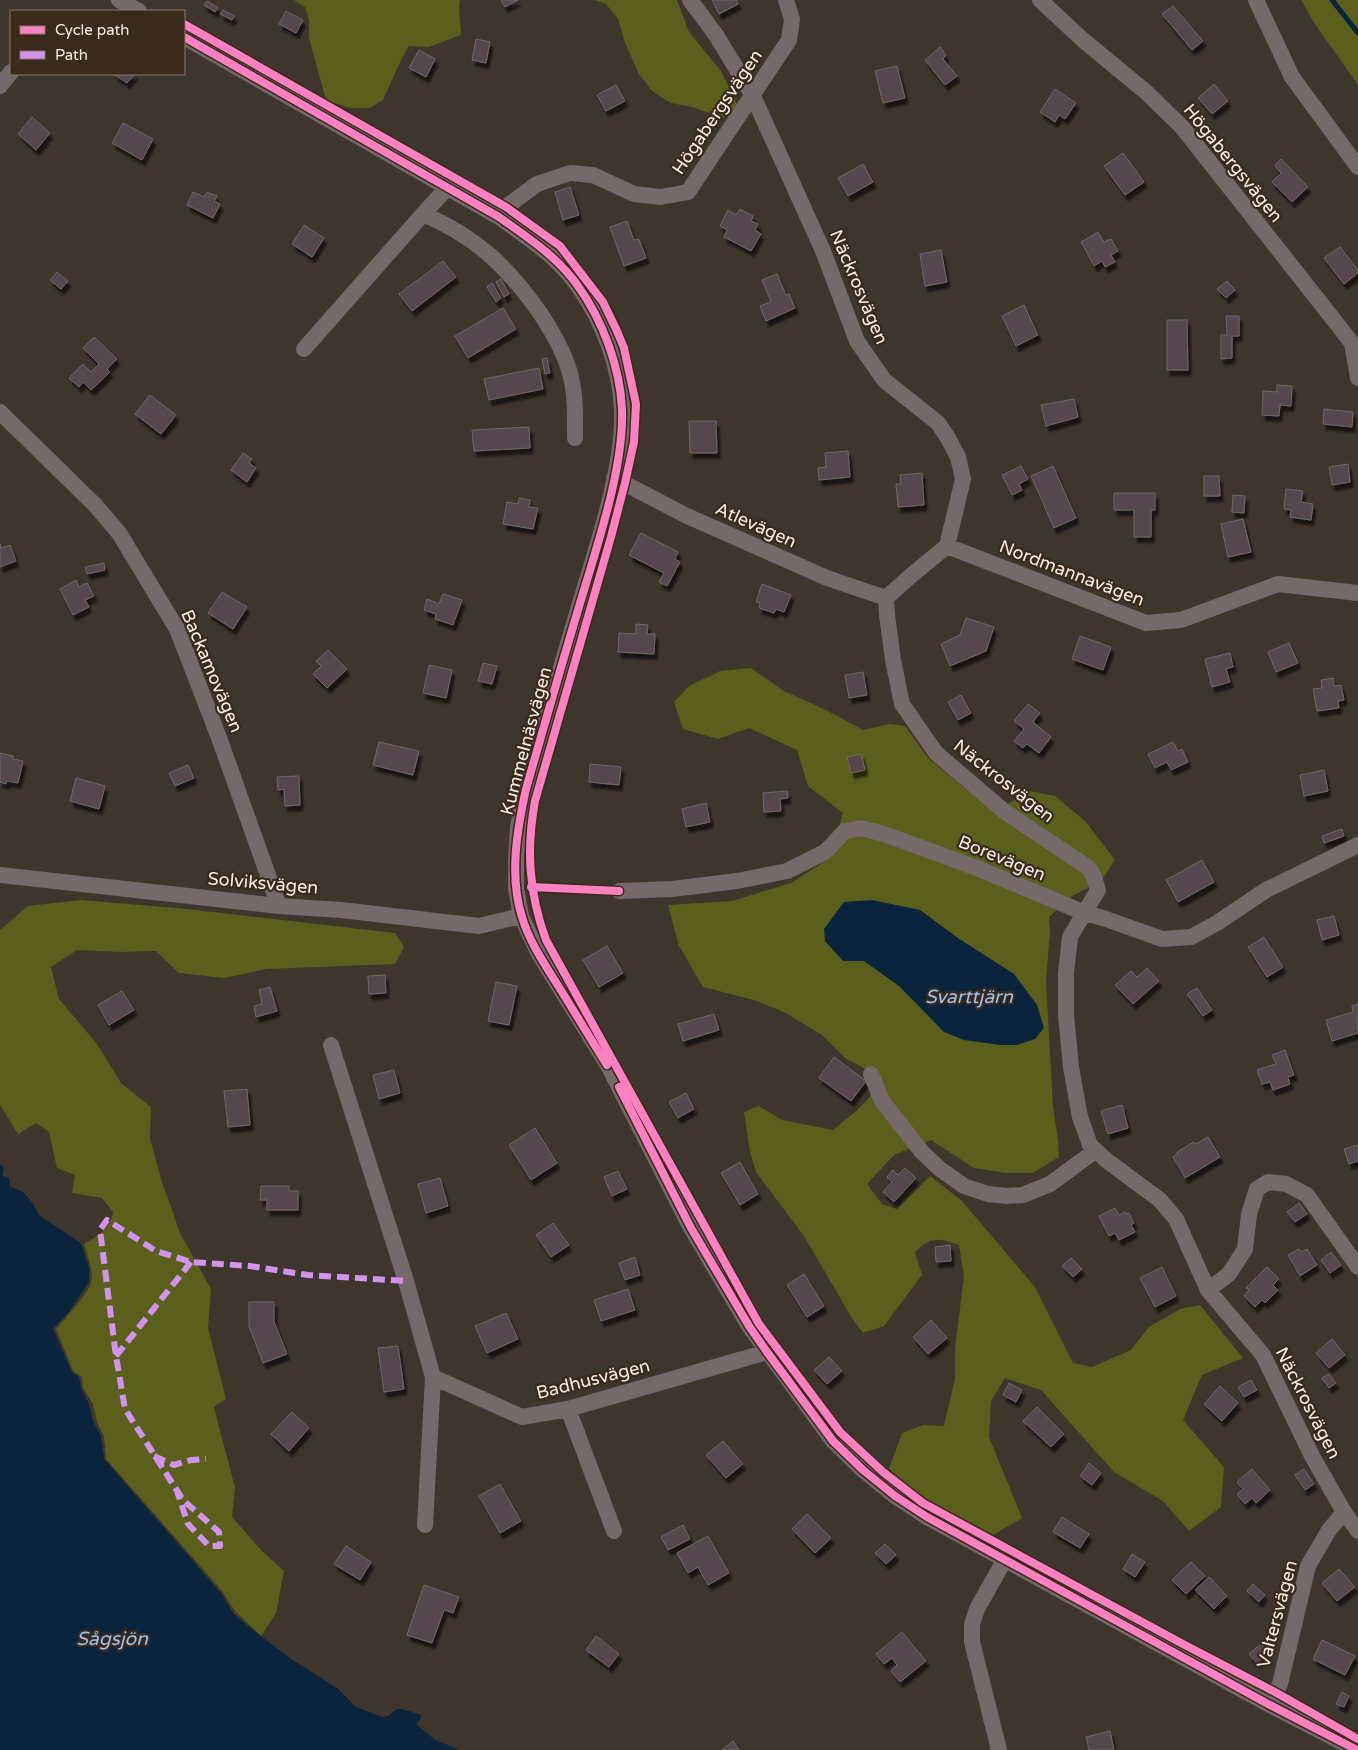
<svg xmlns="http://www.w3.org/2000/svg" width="1358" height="1750" font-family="'Varela Round',sans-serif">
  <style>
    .green { fill: #5a5f1c }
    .water { fill: #0a243e }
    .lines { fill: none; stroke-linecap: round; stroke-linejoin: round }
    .stream { stroke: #0a243e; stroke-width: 5 }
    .building { fill: #55464d; stroke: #706867; filter: url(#shadow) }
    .minor { stroke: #75696a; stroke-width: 16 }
    .quiet { stroke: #d193ec; stroke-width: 6; stroke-dasharray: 12 6; stroke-linecap: butt }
    .cycleway-casing { stroke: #3a2a1c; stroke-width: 11 }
    .cycleway { stroke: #ff80c0; stroke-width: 8 }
    .labels { text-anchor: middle; stroke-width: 4.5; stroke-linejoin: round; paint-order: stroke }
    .street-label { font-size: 18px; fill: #faefe6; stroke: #3a2a1c }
    .water-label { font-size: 19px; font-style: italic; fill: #97c2f3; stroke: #3a2a1c }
  </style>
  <defs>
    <filter id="shadow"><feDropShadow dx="3" dy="5.5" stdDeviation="1" flood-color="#0009"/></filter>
  </defs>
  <rect width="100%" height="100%" fill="#3e352d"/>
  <path class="green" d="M294,0H460L459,10L461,35L429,47L409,46L401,60L383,100L370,108H350L326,100L309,38V20L305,7Z
    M595,0H677L689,32L721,71L737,104L733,118L721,117L692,107L671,103L652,91L639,74L625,43L618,19L606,4Z
    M1301,0H1358V85L1315,24Z
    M751,668L784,691L828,711L863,730L890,724L905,726L929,759L994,812L1030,791L1055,796L1086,822L1115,860L1101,881L1072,896L1049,917L1050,931L1046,981L1053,1106L1058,1140L1059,1157L1033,1173H1006L974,1168L931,1140L894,1155L867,1184L882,1204L897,1209L930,1176L962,1201L1035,1287L1073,1363L1092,1367L1131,1350L1149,1327L1180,1309L1200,1305L1243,1358L1202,1375L1183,1420L1224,1467L1221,1507L1189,1531L1163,1501L1114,1472L1041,1390L1005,1378L991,1401L989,1437L1022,1518L993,1535L935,1506L889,1469L902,1433L923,1425L944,1426L955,1379V1348L964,1276L959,1245C939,1237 930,1237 915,1252L922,1275L884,1326L863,1333L852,1318L804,1236L756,1172L750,1152L744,1112L759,1106L782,1120L833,1130L856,1111L870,1097L873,1073L845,1058L822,1035L784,1012L754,1000L703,987L679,946L668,905L732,901L791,883L830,858L843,813L808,786L797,750L749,728L718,739L683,729L674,702L689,686L720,671Z
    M80,900L177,908L395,933L404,947L395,964L266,969L225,978L179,973L156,951L120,952L77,950L51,967L59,999L97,1044L121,1083L151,1107L150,1139L162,1182L180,1233L211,1289L208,1328L226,1399L214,1407L235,1488L232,1517L262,1551L284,1571L276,1613L261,1636L235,1611L222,1591L106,1459L104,1437L97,1422L93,1404L83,1388L82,1377L73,1371L56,1329C64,1320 89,1293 91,1282C94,1271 87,1255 84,1244C98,1236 110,1229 113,1212L102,1198L72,1193L75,1175L57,1168L49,1132L36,1123L18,1134L0,1105V930L28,906Z"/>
  <path class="water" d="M872,900L920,910L958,938L1014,974L1037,1005L1044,1028L1035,1039L1017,1045H1000L964,1040L944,1032L899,986L864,961H843L825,941L824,929L844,902Z
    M0,1164L4,1167L3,1176L9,1178L10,1187L22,1191L31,1201L39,1215L81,1243L85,1256L89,1268V1282L69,1312L53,1329L72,1372L79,1377L81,1388L89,1404L93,1421L101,1436L104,1459L221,1593L233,1613L254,1631L294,1661L337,1688L356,1707L382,1717L388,1716L397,1709H402L421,1715L420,1720L416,1724L435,1740L460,1750H0Z"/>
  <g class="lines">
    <path class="stream" d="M1332,0L1358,33"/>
  </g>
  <path class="building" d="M501,0H518L505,7Z
    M712,0H736L738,4L719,14Z
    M207,1L218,8L215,12L204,5Z
    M1173,6L1203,41L1192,50L1162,14Z
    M223,10L234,16L232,20L220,14Z
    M286,11L303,20L296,33L279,24Z
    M476,39L490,42L486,63L472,60Z
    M940,47L946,55L943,59L957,76L945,85L925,60Z
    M419,50L435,59L426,77L409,68Z
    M897,66L905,98L883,103L875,71Z
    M114,74H135L127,83Z
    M1214,84L1228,101L1212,114L1198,98Z
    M616,85L625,101L606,111L597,95Z
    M1055,89L1076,103L1065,119L1059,115L1055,122L1040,112Z
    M32,117L50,133L36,150L18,134Z
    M123,123L153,139L142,160L112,143Z
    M1123,153L1144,182L1125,195L1104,166Z
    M1281,159L1308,187L1292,202L1272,182L1281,173L1275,166Z
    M863,164L873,182L848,196L838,178Z
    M570,187L579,215L563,220L555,192Z
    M193,192L204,197L207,192L217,196L214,201L220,204L213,218L187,205Z
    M740,209L753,216L751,221L758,224L755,230L761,234L751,251L724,237L727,230L720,226L728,210L736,215Z
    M627,221L634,240L639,239L646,258L624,266L610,227Z
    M304,225L324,238L312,257L292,244Z
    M1098,232L1104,242L1111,239L1118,251L1111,255L1115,262L1105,267L1102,261L1094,266L1081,242Z
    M1340,247L1358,270V273L1344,284L1324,258Z
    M941,250L947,282L925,286L920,254Z
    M443,261L456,277L412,311L399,294Z
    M57,272L68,281L61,289L50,280Z
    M777,274L786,295L789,294L795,308L766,321L760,306L771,302L762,280Z
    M501,279L509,294L504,297L496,282Z
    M1227,281L1235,290L1226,298L1217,289Z
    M492,283L501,298L496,302L487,287Z
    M1024,305L1038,335L1016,346L1002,316Z
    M503,308L516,329L468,358L455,336Z
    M1226,316H1239V336H1232V358L1221,359V335H1227Z
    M1167,320H1187L1188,370H1167Z
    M94,337L117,359L107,369L110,372L91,390L83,382L79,387L69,378L83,364L91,372L99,364L83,348Z
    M547,358L550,373L545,374L542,359Z
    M539,368L543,389L489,400L484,379Z
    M1277,385L1292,386L1291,406L1280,405L1279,416L1262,415L1263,391L1277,392Z
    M150,395L176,415L161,434L135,414Z
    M1074,399L1078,417L1046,426L1041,405Z
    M1324,409L1353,412L1352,427L1323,424Z
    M689,421H716L717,453H690Z
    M529,427L530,448L474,451L472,430Z
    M848,451L850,477L819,480L818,468L826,467L825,453Z
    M243,453L252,459L249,463L256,468L247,482L231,470Z
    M1348,464L1350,482L1332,485L1329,467Z
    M1021,466L1028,479L1019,484L1022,490L1012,495L1002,475Z
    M1053,466L1076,518L1054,528L1031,476Z
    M922,473L924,505L898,507L896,484H901L900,475Z
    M1204,476H1219L1220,496H1204Z
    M1286,489L1303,491L1301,502L1313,504L1311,520L1290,517L1291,510L1284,509Z
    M1114,493H1155V510H1151V537H1134V510H1114Z
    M1233,495L1245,496L1244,513L1232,512Z
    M519,498L530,500L529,507L538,508L533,529L503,524L507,502L518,504Z
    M1243,519L1251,552L1228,557L1221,524Z
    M641,533L678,552L675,559L680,562L667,586L659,582L664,573L629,555Z
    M0,544L1,548L10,545L16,561L0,567Z
    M104,563L105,570L87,574L85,567Z
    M76,580L79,587L87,583L94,596L85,600L89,607L73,615L60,589Z
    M762,584L791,595L784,612L776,609L774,613L759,608L760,603L756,602Z
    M222,592L247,607L233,629L208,613Z
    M443,594L462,600L453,625L435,619L436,614L424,610L427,599L439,604Z
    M966,618L994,627L986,651L950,666L941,644L960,635Z
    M636,624L648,625L647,634H655L654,654L618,652L619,633L636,634Z
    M1080,636L1111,647L1103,670L1072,659Z
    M1289,643L1298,663L1276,672L1268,652Z
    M328,650L347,669L327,688L313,674L321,666L316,661Z
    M1230,653L1233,667L1226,669L1230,682L1212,687L1205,659Z
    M483,663L497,666L492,684L478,681Z
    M429,665L452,670L446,698L423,693Z
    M863,672L867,695L849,698L845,675Z
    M1333,678L1334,686L1341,685L1344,700L1338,701L1339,708L1317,711L1313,689L1322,688L1321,680Z
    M961,695L971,713L958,720L948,702Z
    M1028,704L1040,713L1033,722L1051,737L1039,753L1027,744L1023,748L1014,741L1024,729L1014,721Z
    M379,742L419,751L413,775L373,765Z
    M1173,742L1178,751L1182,749L1188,762L1171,770L1167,762L1155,768L1148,754Z
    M0,753L13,756V759L23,761L18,783L7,781L6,784L0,782Z
    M861,754L865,770L851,773L847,757Z
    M590,764L621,767L619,785L589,782Z
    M188,765L194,778L175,786L169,773Z
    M1324,770L1328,791L1304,796L1300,775Z
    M299,776L300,805L285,806L284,789L278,790L277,777Z
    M76,778L105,786L99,809L70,801Z
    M787,791L788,798L780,799L781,811L764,812L763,793Z
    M706,803L710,822L686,827L682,809Z
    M1342,829L1344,836L1324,843L1322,836Z
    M1202,860L1214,882L1178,902L1166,880Z
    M1334,916L1339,935L1322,940L1317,920Z
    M1264,937L1283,967L1267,977L1248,947Z
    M607,946L623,973L599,987L583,960Z
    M1147,968L1159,981L1133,1004L1115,985L1131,971L1137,977Z
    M385,975L386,993L369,994L368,976Z
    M496,982L517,986L509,1025L488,1021Z
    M270,987L277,1011L256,1017L254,1006L262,1004L259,990Z
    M1197,988L1212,1010L1203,1016L1187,994Z
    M122,991L134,1010L109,1025L98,1005Z
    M1358,1004V1021H1357L1358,1033L1332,1041L1326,1020L1353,1012L1352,1006Z
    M714,1014L719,1030L683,1041L678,1024Z
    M1285,1050L1294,1075L1288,1077L1290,1084L1273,1090L1270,1082L1262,1084L1257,1070L1276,1064L1272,1055Z
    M834,1057L866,1081L851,1101L819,1078Z
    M394,1070L400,1093L379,1099L373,1075Z
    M247,1089L250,1125L228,1127L224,1091Z
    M686,1093L694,1109L678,1118L669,1102Z
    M1122,1105L1128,1128L1108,1134L1101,1111Z
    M535,1128L557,1163L531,1180L509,1145Z
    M1208,1137L1220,1157L1185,1178L1173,1157L1178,1154L1177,1152L1194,1142L1196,1144Z
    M1358,1145V1161L1349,1164L1344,1149Z
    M740,1162L758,1194L740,1205L721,1173Z
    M905,1168L916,1178L894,1202L883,1192L892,1182L887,1177L893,1170L898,1175Z
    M618,1171L627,1189L612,1196L604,1177Z
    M440,1178L448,1206L426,1213L418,1184Z
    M261,1186H289V1191H298V1210H267V1200H260Z
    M1299,1203L1307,1214L1295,1222L1287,1212Z
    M1115,1208L1119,1215L1125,1212L1126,1214L1129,1213L1134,1223L1131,1225L1135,1232L1119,1240L1115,1233L1109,1236L1099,1216Z
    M553,1223L569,1245L551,1257L536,1235Z
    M950,1245L951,1261L936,1262L935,1247Z
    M1299,1249L1301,1252L1307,1249L1317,1265L1300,1276L1288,1255Z
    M1331,1252L1341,1265L1330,1273L1321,1260Z
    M635,1257L640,1275L625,1280L619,1263Z
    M1071,1258L1082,1269L1073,1277L1062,1266Z
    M1162,1267L1176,1296L1155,1307L1140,1278Z
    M1267,1267L1279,1279L1273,1285L1278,1290L1265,1303L1262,1300L1255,1307L1244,1296L1249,1290L1246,1288Z
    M804,1274L824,1306L807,1317L787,1285Z
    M628,1289L635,1310L601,1321L594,1300Z
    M249,1302H274V1322L287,1354L263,1363L249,1326Z
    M506,1313L518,1339L487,1353L475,1326Z
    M931,1320L947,1338L928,1354L913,1337Z
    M1332,1339L1345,1355L1329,1368L1316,1353Z
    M398,1346L404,1389L384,1392L378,1348Z
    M829,1357L842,1371L827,1384L814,1370Z
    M1329,1374L1336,1383L1329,1388L1322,1378Z
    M1251,1380L1257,1390L1244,1397L1238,1387Z
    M1009,1383L1022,1390L1016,1402L1003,1395Z
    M1220,1386L1238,1403L1222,1421L1204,1404Z
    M1037,1407L1064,1434L1051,1447L1023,1421Z
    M292,1412L309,1428L289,1451L271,1434Z
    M723,1441L743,1464L726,1478L706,1455Z
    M1089,1463L1101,1473L1092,1485L1080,1476Z
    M1252,1469L1270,1490L1256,1503L1252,1498L1245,1504L1237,1494L1243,1489L1237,1482Z
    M1304,1469L1314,1484L1305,1490L1295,1475Z
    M500,1484L521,1521L500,1533L479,1496Z
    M807,1514L831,1538L815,1553L792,1529Z
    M1062,1517L1089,1534L1080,1548L1053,1532Z
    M683,1525L690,1539L668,1550L661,1537Z
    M708,1536L729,1573L708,1585L698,1567L688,1573L677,1553Z
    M885,1544L896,1555L886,1564L875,1553Z
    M346,1546L371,1562L360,1580L334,1564Z
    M1132,1554L1145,1562L1135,1577L1123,1569Z
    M1191,1562L1205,1576L1186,1594L1172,1580Z
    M1339,1569L1355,1587L1337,1601L1322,1583Z
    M1209,1577L1227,1596L1214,1609L1195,1590Z
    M1253,1584L1265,1595L1259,1602L1247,1591Z
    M424,1585L459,1597L453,1613L444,1610L432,1643L407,1635Z
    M902,1632L926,1661L900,1682L891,1671L897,1665L892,1658L884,1664L876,1654Z
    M596,1636L619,1654L609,1667L586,1650Z
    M1322,1640L1355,1656L1345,1675L1313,1659Z
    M1261,1644L1268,1653L1257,1663L1249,1654Z
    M1342,1692L1349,1696L1344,1707L1336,1704Z
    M1110,1731L1114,1750H1089L1086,1737Z
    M733,1741L739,1750H722Z"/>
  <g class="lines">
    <path class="minor" d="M119,0L139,11
      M690,0L716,35L753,96L823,251L857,341L884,380L938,423L948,438L958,457L963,479L947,546L913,574L886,598L887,615L893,660L902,704L936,753L1004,811L1089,868L1094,877L1098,890L1070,937L1066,973V1015L1071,1067L1080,1117L1090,1145L1106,1160L1160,1200L1176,1219L1208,1290L1263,1355L1312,1456L1344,1512L1358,1531
      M1040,0L1083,40L1146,92L1182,127L1352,343L1358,378
      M1256,0L1292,77L1358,167
      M184,37L499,217C527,237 558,257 578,286C603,321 620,367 622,409C624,464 600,537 584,590C564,656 545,723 526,789L518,827L516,860V888L521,916L539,954L609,1067L691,1228L749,1326L833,1441L863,1470L895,1496L927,1517L1268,1704L1357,1750
      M0,86L11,72
      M423,214C477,237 509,268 542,316C553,333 563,350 569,370C576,392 575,415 575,438
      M499,217L506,207L537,184L570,173L593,175L634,194L661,197L688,192L789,40L792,19L786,0
      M304,349L423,214L447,188
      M0,412L96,506L119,533L177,629L218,735L279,906
      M614,478L687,516L827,578L886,598
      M947,546L1146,623L1181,620L1278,584L1358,593
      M0,875L279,906L341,910L479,926L521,916
      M619,891L672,889L737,881L787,871L825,852L845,831L861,828L884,834L977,868L1085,913L1106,919L1162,939L1191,937L1217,923L1266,890L1358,845
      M331,1045L406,1281L433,1377L522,1417L568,1409L767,1352
      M871,1074L882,1101L922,1152L940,1169L964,1186L988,1194L1007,1196L1023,1195L1050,1184L1095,1151
      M1208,1290L1229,1274L1245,1249L1249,1214L1257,1189L1268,1182L1286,1184L1307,1195L1358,1267
      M568,1409L614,1531
      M425,1525L433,1377
      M1268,1704L1280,1684L1308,1566L1329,1530L1344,1512
      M999,1750L972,1642V1624L977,1609L1005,1559"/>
    <path class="quiet" d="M116,1356L191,1262
      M154,1456L174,1465L191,1460L206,1459
      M176,1488L188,1524L209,1546H220L219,1532L183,1500L125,1409L116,1356L100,1230L107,1220L156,1251L191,1262L250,1266L308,1275L406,1281"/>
    <defs>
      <path id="cycleway" d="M184,24L506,207L560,246L603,302L617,331L624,348L636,404L634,442L625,483L611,537L535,801C526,850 529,893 546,940L759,1324L840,1432L883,1472L923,1503L1181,1643L1275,1692L1358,1739
        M184,37L499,217C527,237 558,257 578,286C603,321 620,367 622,409C624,464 600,537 584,590C564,656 545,723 526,789C517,830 509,876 522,917C529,941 544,963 557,984C574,1011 590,1038 607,1065
        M531,887L619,891
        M619,1087L691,1228L749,1326L767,1352L833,1441L863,1470L895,1496L927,1517L1268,1704L1357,1750"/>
    </defs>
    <use href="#cycleway" class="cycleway-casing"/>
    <use href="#cycleway" class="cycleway"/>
  </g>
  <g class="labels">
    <g class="street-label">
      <text transform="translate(717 112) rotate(-56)" y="6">Högabergsvägen</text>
      <text transform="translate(1233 163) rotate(51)" y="6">Högabergsvägen</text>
      <text transform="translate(859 287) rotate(67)" y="6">Näckrosvägen</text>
      <text transform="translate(756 525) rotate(24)" y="6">Atlevägen</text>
      <text transform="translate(1072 573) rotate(21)" y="6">Nordmannavägen</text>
      <text transform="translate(212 671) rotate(67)" y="6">Backamovägen</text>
      <text transform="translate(526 741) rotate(-75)" y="6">Kummelnäsvägen</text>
      <text transform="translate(1004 781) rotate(38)" y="6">Näckrosvägen</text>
      <text transform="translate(1002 858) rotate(22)" y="6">Borevägen</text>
      <text transform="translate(263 883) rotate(5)" y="6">Solviksvägen</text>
      <text transform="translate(593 1379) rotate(-14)" y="6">Badhusvägen</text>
      <text transform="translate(1308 1403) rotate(63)" y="6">Näckrosvägen</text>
      <text transform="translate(1277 1614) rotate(-75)" y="6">Valtersvägen</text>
    </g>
    <g class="water-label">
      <text x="969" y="1003">Svarttjärn</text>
      <text x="112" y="1645">Sågsjön</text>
    </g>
  </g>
  <rect x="10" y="10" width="175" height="65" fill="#3a2a1c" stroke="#87796d"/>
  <rect x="20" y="26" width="25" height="8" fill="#ff80c0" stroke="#87796d"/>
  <text x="55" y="35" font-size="15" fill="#faefe6">Cycle path</text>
  <rect x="20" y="51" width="25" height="8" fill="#d193ec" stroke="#87796d"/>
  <text x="55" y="60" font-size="15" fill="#faefe6">Path</text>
</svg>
